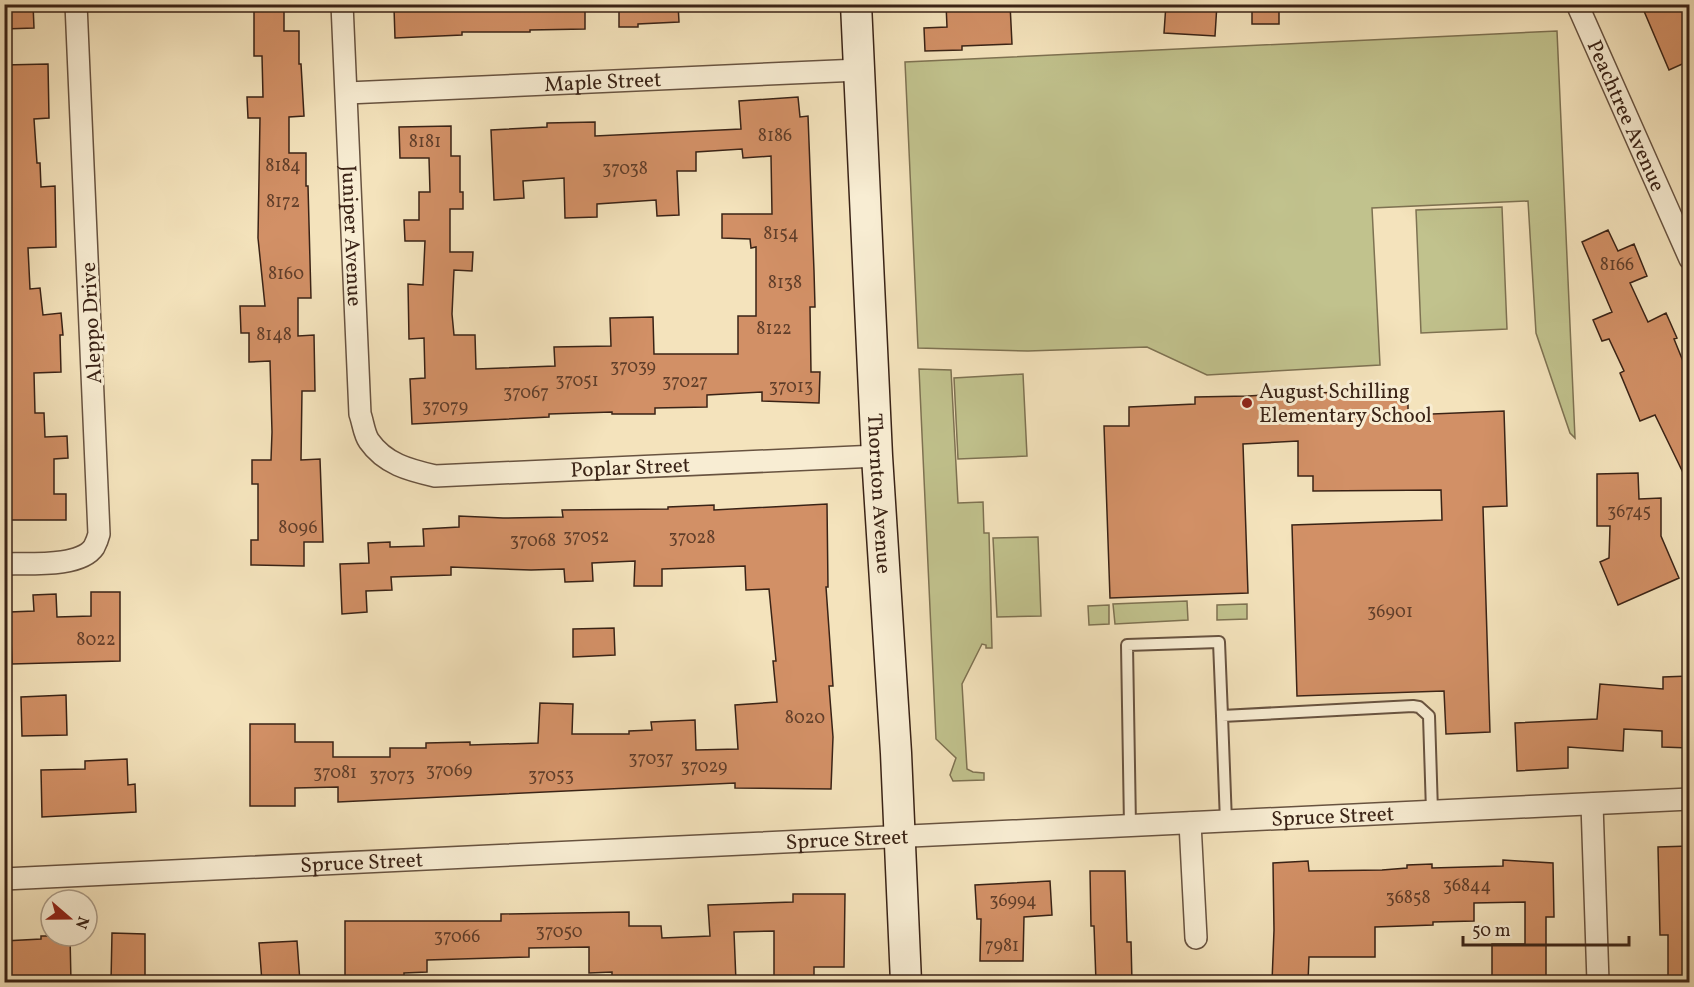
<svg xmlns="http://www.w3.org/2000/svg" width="1694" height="987" font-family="Vollkorn,serif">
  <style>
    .green { fill: #c1c28d; stroke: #7e7252; stroke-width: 1.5 }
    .building { fill: #d29066; stroke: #3a2316; stroke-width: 1.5 }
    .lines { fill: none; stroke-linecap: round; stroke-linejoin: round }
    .lane-casing { stroke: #685340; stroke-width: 14 }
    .street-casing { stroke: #685340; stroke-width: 24 }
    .secondary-casing { stroke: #3a2316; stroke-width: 33 }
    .lane { stroke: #f8edd3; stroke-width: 10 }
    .street { stroke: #f8edd3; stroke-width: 21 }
    .secondary { stroke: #f8edd3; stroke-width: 30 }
    .poi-dot { fill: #8f2418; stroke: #f8edd3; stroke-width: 2 }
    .labels { text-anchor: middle; stroke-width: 6; stroke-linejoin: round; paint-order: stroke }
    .number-label { font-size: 18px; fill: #603e2a }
    .street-label { font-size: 21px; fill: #3a2316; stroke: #f8edd3 }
    .poi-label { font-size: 21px; fill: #3a2316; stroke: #f8edd3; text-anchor: start }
  </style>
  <rect width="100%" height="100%" fill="#f4e3bc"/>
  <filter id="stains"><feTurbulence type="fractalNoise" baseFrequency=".00333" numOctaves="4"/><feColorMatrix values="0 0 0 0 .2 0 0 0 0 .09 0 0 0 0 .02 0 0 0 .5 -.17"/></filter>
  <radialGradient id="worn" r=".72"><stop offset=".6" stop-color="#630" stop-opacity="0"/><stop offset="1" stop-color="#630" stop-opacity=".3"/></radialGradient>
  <path class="green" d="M1557,31L1575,438L1570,433L1536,333L1528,201L1372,208L1380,365L1207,375L1147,347L1028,351L918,348L905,62Z
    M1502,207L1507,329L1421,333L1416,210Z
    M919,369L951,370L958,503L983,502L984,533H989L992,648H986V645L982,644L962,684L967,769L973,772L984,773V780L953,781L950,775L956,758L936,739Z
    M1023,374L1027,456L958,459L954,378Z
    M1038,537L1041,616L997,617L993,538Z
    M1187,601L1188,620L1115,624L1113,604Z
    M1247,604V619L1217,620V605Z
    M1109,605V624L1089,625L1088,606Z"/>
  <path class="building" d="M4,4H33L34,28L4,29Z
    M485,4H585V29L530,30V32H462V35L395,38L394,8L440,5L441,10L485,8Z
    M619,4H678L679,22L638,24V27H619Z
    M946,4H1010L1012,44L962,46V50L925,51L924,28L947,27Z
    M1166,4H1217L1215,36L1164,33Z
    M1252,4H1279V24H1252Z
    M1641,4H1689V61L1669,70Z
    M284,7V31H299V64H301L304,116L289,117V153H306V186H308L311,298H298V336L314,335L315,391H302L301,460L320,459L323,542H304V566L251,565V540H258V484H252V460H271L272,432L270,361L249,362V333H241L240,306H265L258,238L260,118H248L247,97H263L262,56H254V8Z
    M48,64L49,118L34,119L37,163H40L41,187L55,186L56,247L28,248L30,289L40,288L43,315L61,313L63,335H60L61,372L34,373L35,413H44L45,437L67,436L68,458L54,459V494H66V520H4V65Z
    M798,97L800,117L808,116L814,271L815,307H810L811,372H820L819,403L762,401V392L707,395V407L655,408V414H612V412L549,414V417L412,424L410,379L425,378L424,338L409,339L408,284L423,285L425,241H405L404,220H419V192H430L429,158H400L399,127L451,126V156H460V192H463V209H450V252H473L472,271L454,270L452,314L454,335H475L476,369L555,366L554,347L611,346L610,318L653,317L654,354H738V316H756V247L751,248L750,239L722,238V214H772L771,156L743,158L742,149L696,152V171H677L679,215L657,216L656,200L597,204V217L565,218L564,178L523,181L524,198L494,200L491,130L547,127V123L595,122V136L741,129L739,101Z
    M1608,230L1618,251L1634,244L1647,276L1630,283L1648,322L1666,313L1677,338L1674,339L1689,376V485L1655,415L1640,421L1620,373L1624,371L1609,339L1602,341L1593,320L1612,312L1582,242Z
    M1381,392V398H1408V415L1504,411L1507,506L1483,507L1490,732L1446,734L1444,691L1297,696L1292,525L1442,520L1441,490L1313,491V476H1298V441L1243,444L1248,593L1110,598L1104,426H1129V407L1195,404V397L1248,396L1297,393Z
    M1638,473L1639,499L1661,498V536L1679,578L1618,605L1600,562L1609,558L1610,526H1597V474Z
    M827,504L828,587H826L833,686H829L833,737L831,789L735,788V783L338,802V787L295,788V806H250V724H295V742H333V757H390V748H426V743L470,742V745L538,743L540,703L573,704L572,734H629V731L652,730L651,722L695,720L696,750L738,749L735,705L777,702L773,661H776L769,589L746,590L745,566L662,569V586H634L635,561L592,563L593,581L565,582L564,569L531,570L451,567V575L391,577L392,590L366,591L367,612L342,614L340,564L369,563L368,543L390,542V547L424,546L423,529L459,527V516L503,518L563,517L562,510L668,509V507L714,505V510Z
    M91,592H120V661L12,664L10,612L34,611L33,595L56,594L57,617L91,616Z
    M614,628L615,655L573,657V629Z
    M1689,676V748L1662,747V731L1624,729L1623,751L1568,747V768L1517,771L1515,723L1597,719L1600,684L1663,689V677Z
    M66,695L67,735L22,736L21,697Z
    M127,759L128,785L135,784L136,812L42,817L41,770L85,769V761Z
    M1689,846V982H1668V935H1660L1658,847Z
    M1503,860L1553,863L1554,917H1546V982H1506V978H1492V944H1525V902L1474,903V921L1433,922V925L1375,927V957H1309L1308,982H1272L1274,930L1273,863L1308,861L1309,871L1382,870L1407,868V865L1432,864V868L1503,866Z
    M1090,871H1125L1127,942H1131L1132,982H1096L1094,926H1091Z
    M1050,881L1052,915L1024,917L1023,961H980L981,919H977L975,885Z
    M793,894H845L844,967H814V982H774V931L734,932L736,982H612V972L589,973V947L529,948V957L427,960V972L404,973V982H345V921H501V914L629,912V926H661L662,938L710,936L708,905L793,902Z
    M112,933L145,934V982H111Z
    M41,936H70L71,982H4V941L41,939Z
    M297,941L300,982H262L259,943Z"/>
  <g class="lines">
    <defs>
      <path id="lane" d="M1226,822L1222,716L1413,706L1419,707L1429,716L1432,811
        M1130,826L1127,645L1219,642L1222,716"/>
      <g id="street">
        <path id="s1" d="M342,4L360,414C363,422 364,434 369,441C385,464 409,470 435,476L877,456"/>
        <path id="s2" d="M1577,4L1690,259"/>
        <path id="s3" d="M347,93L859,70"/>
        <path d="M4,564C27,563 80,568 94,547C96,543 98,538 99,534L76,4"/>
        <path d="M1592,804L1598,982"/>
        <path d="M1190,823L1196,938"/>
        <path id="s4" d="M4,879L1690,799"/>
      </g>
      <g id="secondary">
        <path id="s5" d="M856,4L877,456L896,753L906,982"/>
      </g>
    </defs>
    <use href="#lane" class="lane-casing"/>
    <use href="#street" class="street-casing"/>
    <use href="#secondary" class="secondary-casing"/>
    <use href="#lane" class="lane"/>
    <use href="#street" class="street"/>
    <use href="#secondary" class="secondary"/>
  </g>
  <circle class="poi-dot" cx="1247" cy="403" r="6"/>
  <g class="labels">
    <g class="number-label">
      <text x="775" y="141">8186</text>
      <text x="425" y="147">8181</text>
      <text x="283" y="171">8184</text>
      <text x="625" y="174">37038</text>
      <text x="283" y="207">8172</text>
      <text x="781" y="239">8154</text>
      <text x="1617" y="270">8166</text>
      <text x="286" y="279">8160</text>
      <text x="785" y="288">8138</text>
      <text x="774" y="334">8122</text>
      <text x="274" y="340">8148</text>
      <text x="633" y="372">37039</text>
      <text x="577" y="386">37051</text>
      <text x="685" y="387">37027</text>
      <text x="791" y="392">37013</text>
      <text x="526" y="398">37067</text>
      <text x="445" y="412">37079</text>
      <text x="1629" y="517">36745</text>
      <text x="298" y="533">8096</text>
      <text x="586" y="542">37052</text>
      <text x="692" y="543">37028</text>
      <text x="533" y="546">37068</text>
      <text x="1390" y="617">36901</text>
      <text x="96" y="645">8022</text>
      <text x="805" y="723">8020</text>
      <text x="651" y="764">37037</text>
      <text x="704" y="772">37029</text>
      <text x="449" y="776">37069</text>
      <text x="335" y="778">37081</text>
      <text x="392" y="781">37073</text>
      <text x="551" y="781">37053</text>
      <text x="1467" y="891">36844</text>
      <text x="1408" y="903">36858</text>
      <text x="1013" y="906">36994</text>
      <text x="559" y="937">37050</text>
      <text x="457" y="942">37066</text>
      <text x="1002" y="951">7981</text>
    </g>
    <g class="street-label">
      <text dy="7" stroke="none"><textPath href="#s3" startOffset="256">Maple Street</textPath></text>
      <text dy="7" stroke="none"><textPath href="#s2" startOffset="122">Peachtree Avenue</textPath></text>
      <text dy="7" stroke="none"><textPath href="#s1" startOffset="232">Juniper Avenue</textPath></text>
      <text transform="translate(91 323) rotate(-93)" y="7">Aleppo Drive</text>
      <text dy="7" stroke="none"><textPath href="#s1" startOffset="711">Poplar Street</textPath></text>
      <text dy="7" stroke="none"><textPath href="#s5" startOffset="490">Thornton Avenue</textPath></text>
      <text dy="7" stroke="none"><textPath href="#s4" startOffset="1330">Spruce Street</textPath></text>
      <text dy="7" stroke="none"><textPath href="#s4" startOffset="844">Spruce Street</textPath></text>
      <text dy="7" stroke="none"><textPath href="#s4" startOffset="358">Spruce Street</textPath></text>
    </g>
    <g class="poi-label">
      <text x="1259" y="398">August Schilling<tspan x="1259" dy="24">Elementary School</tspan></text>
    </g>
  </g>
  <rect width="1694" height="987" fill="none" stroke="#f4e3bc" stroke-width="24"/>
  <rect x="6" y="6" width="1682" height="975" fill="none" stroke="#3a2316" stroke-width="3"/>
  <rect x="12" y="12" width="1670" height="963" fill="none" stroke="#3a2316" stroke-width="1.5"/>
  <g transform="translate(69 918) rotate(110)"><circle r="28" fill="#f8edd3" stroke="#ac9c87" stroke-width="1.5"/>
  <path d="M0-4.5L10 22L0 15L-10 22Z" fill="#8f2418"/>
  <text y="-9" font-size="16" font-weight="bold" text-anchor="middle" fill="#3a2316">N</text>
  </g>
  <path d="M1463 936v9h166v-9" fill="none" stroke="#3a2316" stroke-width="3"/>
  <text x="1472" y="936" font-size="18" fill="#3a2316" stroke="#f8edd3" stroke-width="4.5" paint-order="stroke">50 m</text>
  <rect width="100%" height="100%" filter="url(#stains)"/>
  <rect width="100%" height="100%" fill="url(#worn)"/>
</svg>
